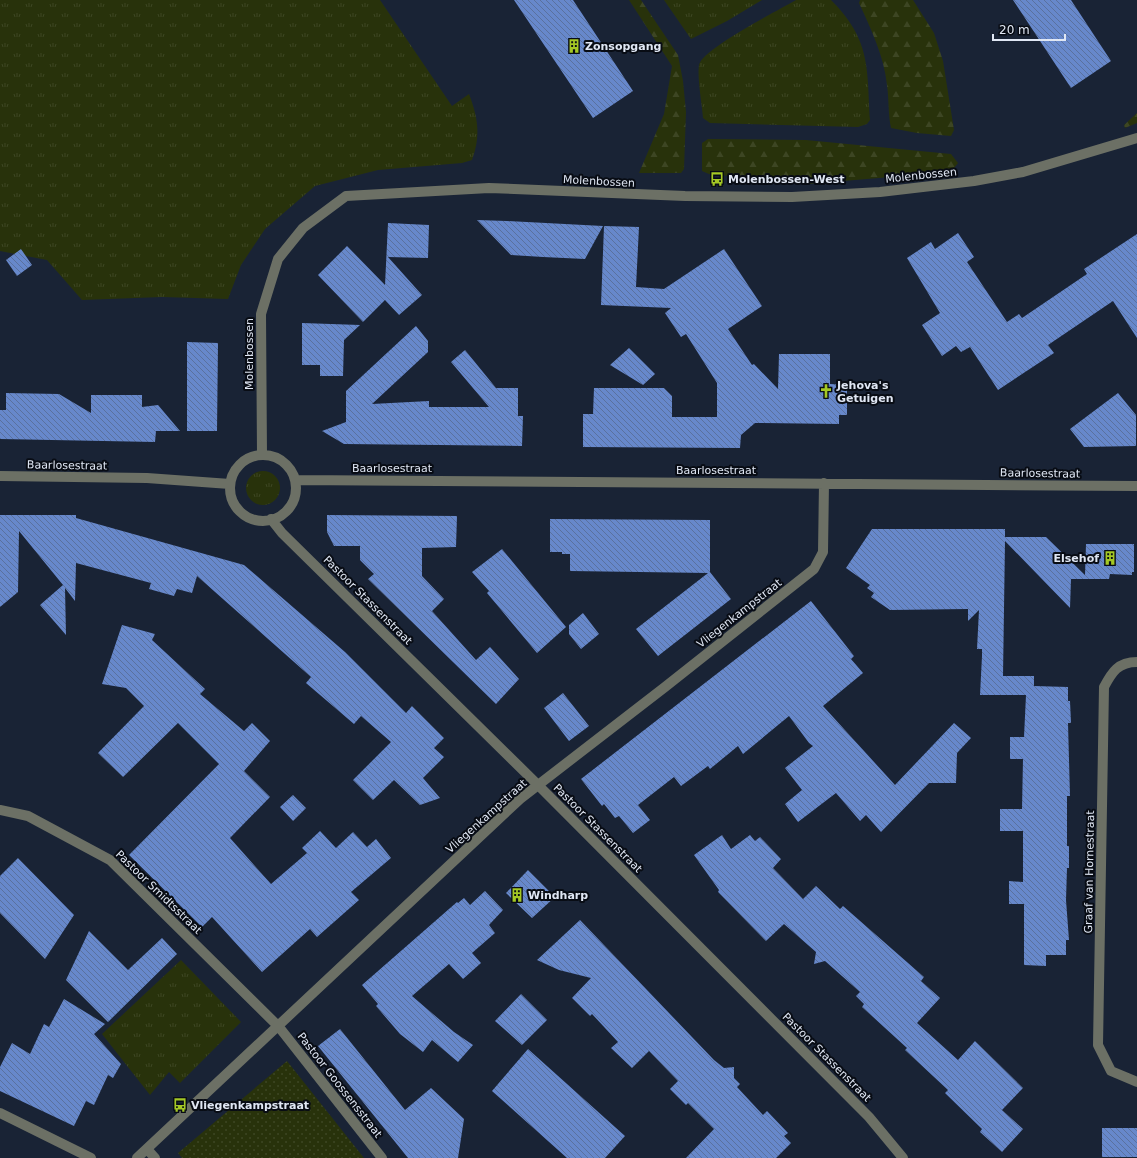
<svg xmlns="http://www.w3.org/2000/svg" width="1137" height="1158" font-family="'DejaVu Sans',sans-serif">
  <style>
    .grass { fill: url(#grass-tufts) }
    .forest { fill: url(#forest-firs) }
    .park { fill: url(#park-dots) }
    .building { fill: url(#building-back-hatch) }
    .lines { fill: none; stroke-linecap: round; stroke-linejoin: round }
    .minor { stroke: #6c7065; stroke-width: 10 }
    .labels { text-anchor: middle; stroke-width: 4; stroke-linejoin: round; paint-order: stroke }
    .poi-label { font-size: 11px; font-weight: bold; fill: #e0e7f4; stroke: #080c14; text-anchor: start }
    .street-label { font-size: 11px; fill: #e0e7f4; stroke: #080c14 }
  </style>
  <defs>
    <pattern id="grass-tufts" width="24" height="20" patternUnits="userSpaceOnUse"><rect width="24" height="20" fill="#28320b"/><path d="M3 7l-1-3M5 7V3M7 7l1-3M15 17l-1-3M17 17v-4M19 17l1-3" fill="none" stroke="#3d4623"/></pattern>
    <pattern id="forest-firs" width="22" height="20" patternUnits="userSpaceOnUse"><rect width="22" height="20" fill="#28320b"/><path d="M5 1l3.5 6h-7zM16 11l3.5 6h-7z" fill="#3d4623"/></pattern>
    <pattern id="park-dots" width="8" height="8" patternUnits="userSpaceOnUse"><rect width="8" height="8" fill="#28320b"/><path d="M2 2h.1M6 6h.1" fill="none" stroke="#3d4623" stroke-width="1.8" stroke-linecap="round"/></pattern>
    <pattern id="building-back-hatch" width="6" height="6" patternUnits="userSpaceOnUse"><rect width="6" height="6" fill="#6788cb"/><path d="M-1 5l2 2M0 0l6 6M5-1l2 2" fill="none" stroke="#5a719e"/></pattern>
  </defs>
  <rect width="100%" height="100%" fill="#192335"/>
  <path class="grass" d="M0,0H380L452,106L469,94C478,118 481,135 472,160L462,163L378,170L315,186L265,229L241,265L228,299L162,297L82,300L47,260L0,251Z
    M664,0H762L727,21L691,39Z
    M796,0H831C871,40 867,68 870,120L867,124L858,127L710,123L703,118C702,105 697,77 699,65C702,49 779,10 796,0Z
    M246 488a17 17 0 1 1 34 0a17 17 0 1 1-34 0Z
    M181,960L241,1022L180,1083L169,1072L150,1095L102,1034Z"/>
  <path class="forest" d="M629,0H641L678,55L683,81L686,112L684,169L681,173H639L664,114L672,66Z
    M860,0H913L934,33L943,61L954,130L951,136L917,133L891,128C888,114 889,99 887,85C884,56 871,29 859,3Z
    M1137,113V123L1125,128L1124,125Z
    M708,139L806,140L951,154L958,163L951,172L807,184L709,174L702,171V143Z"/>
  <path class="park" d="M287,1061L364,1158H182L178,1153Z"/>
  <path class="building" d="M514,0H573L633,91L593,118Z
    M1013,0H1071L1111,61L1071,88Z
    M477,220L507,221L603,226L585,259L543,257L511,255Z
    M388,223L429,225L428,258L388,257L422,295L399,315L385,300L363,322L318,275L347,246L385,285Z
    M604,226L639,227L636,287L664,289L724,249L762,306L728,329L752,365L754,364L778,389L779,354H830V384L847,385V415H839V424L755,423L741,435L740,448L583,447V414H593L594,388H664L672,396V417H717V383L686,334L681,337L665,313L671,308L601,305Z
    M958,233L974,257L967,262L1007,322L1019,314L1022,318L1087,274L1084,269L1137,234V338L1113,301L1048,345L1054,353L998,390L970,347L961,352L956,346L942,356L922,325L940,313L907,258L931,242L935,249Z
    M21,249L32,265L17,276L6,260Z
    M302,323L360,325L344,340L343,376H320V365H302Z
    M416,326L428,341V352L372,404L429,401V407H489L451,362L465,350L496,388H518V416H523L522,446L344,444L322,431L346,422V391Z
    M187,342L218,343L217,431H187Z
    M629,348L655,374L643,385L610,365Z
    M6,393L59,394L91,413V395H142V407L158,405L180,431H156L155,442L0,439V410H6Z
    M1118,393L1136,415V446L1084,447L1070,429Z
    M0,515H76V518L244,565L345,652L406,713L412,706L444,738L434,748L444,757L423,778L440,798L420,805L394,780L373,800L353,780L391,742L361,716L354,724L306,683L311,677L197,576L192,593L177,589L174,596L149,589L151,583L76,563L75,601L65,588L66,635L40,605L63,585L19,531L18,592L0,607Z
    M327,515L457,516L456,547L422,548V576L444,599L432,611L476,660L490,647L519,679L496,704L368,579L374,574L360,560V546H334L327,532Z
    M550,519L710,520V572L731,599L658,656L636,629L708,573L570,571V554H562V552H550Z
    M872,529H1005V537H1046L1085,575L1086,544H1134V572H1132V575L1110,574L1109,579H1071L1070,608L1005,541L1003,676H1034V686L1068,687V701H1070L1071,723H1068L1070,796H1067V846H1069V868H1067L1066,900L1069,940H1066V955H1046V966L1024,965V904H1009V881L1023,882V831H1000V809H1022L1023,759H1010V737H1024L1026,695H980L982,656V649H977L979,610L968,621V609L890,610L871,597L874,593L867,588L870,585L846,568Z
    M502,549L566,627L537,653L487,593L489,591L472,572Z
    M811,601L854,656L851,659L863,673L823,706L895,785L954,723L971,738L957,753L956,783H929L881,832L866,815L860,821L836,793L798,822L785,804L802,790L785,768L813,746L809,743L789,716L743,754L738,746L710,769L708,766L681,786L674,777L638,805L650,820L633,833L619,816L615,818L604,804L602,806L581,779Z
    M583,613L599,634L581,649L569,634V625Z
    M122,625L155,634L152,640L205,689L200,694L244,731L252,723L270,741L244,771L270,797L230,838L271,884L307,853L302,848L320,831L336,848L353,832L367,847L376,839L391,858L351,892L359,900L317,937L310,929L262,972L212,917L202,927L129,855L219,764L178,723L123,777L98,753L144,706L126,688L102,684Z
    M563,693L589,726L569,741L544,708Z
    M293,795L306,808L293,821L280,807Z
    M722,835L731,849L750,835L755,841L760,837L781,859L773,868L803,899L816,886L840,909L843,906L924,977L921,981L940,998L917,1023L958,1060L975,1041L1023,1088L1002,1110L1023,1129L1002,1152L980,1132L982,1129L945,1093L948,1090L905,1050L907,1048L862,1007L864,1004L856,996L860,992L825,961L814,964L816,952L784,924L766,941L718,892L719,890L694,855Z
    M18,858L74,915L45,959L0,913V876Z
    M528,870L555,897L532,918L506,893Z
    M485,891L503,910L489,925L495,933L472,953L481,963L463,979L449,964L412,996L454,1032L473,1045L458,1062L432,1040L423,1052L400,1034L376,1006L378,1004L362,985L457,902L458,903L464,898L470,905Z
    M580,920L714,1060L724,1068L734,1067V1078L740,1084L737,1087L763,1115L767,1111L788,1133L784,1136L791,1143L776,1158H686L714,1129L688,1103L686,1105L670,1089L678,1081L649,1051L632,1068L611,1048L618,1042L592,1014L590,1016L572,998L591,978L559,970L537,960Z
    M89,931L128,970L162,938L177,954L108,1022L66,980Z
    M521,994L547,1020L522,1045L495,1021Z
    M64,999L105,1024L94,1034L121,1064L113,1078L108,1075L94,1105L86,1101L74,1126L0,1091V1067L12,1043L30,1054L44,1024L49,1027Z
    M340,1029L405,1110L431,1088L464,1119L458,1158H408L318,1046Z
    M528,1049L625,1136L605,1158H567L492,1091Z
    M1102,1128H1137V1157H1102Z"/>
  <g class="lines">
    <path class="minor" d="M262,455L261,314L278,259L303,228L346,196L489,188L685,196L792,197L880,192L974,181L1023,172L1137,138
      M230 488a33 33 0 1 1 66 0a33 33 0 1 1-66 0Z
      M0,476L147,478L230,484
      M295,480L1137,486
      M271,519L282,533L538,785L869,1117L903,1158
      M1137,662C1118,662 1112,672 1104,687L1098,1045L1111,1071L1137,1082
      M0,810L28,816L110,860L279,1027L382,1158
      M0,1113L91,1158
      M147,1149L155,1158
      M137,1158L520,799L665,687L814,569L823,552L824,483"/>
  </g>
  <defs>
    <symbol id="building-bare" viewBox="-9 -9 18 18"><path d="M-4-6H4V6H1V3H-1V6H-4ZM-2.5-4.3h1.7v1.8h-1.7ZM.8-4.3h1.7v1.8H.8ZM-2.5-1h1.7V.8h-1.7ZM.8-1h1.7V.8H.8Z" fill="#a4c825" stroke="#080c14" stroke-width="2.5" paint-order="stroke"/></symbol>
    <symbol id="bus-bare" viewBox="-9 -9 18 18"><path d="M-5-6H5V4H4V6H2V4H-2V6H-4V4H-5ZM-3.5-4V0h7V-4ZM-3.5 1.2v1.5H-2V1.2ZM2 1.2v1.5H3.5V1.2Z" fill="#a4c825" stroke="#080c14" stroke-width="2.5" paint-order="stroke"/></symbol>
    <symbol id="church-bare" viewBox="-9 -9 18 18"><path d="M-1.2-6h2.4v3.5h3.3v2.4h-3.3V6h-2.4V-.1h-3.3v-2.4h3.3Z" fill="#a4c825" stroke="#080c14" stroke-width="2.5" paint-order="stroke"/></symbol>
  </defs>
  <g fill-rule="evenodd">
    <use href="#building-bare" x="564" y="36" width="20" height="20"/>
    <use href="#bus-bare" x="707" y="169" width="20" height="20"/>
    <use href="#church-bare" x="816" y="381" width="20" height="20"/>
    <use href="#building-bare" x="1100" y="548" width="20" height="20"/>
    <use href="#building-bare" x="507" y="885" width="20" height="20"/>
    <use href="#bus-bare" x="170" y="1095" width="20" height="20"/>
  </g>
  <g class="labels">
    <g class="poi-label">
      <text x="585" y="50">Zonsopgang</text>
      <text x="728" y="183">Molenbossen-West</text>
      <text x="837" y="389">Jehova's<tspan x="837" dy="13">Getuigen</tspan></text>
      <text x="1099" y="562" text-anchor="end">Elsehof</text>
      <text x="528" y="899">Windharp</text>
      <text x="191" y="1109">Vliegenkampstraat</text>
    </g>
    <g class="street-label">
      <text transform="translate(921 175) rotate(-6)" y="4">Molenbossen</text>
      <text transform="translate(599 181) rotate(3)" y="4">Molenbossen</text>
      <text transform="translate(249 354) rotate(-90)" y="4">Molenbossen</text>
      <text transform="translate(67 465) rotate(1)" y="4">Baarlosestraat</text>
      <text x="392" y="472">Baarlosestraat</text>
      <text x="716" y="474">Baarlosestraat</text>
      <text transform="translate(1040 473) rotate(1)" y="4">Baarlosestraat</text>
      <text transform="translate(368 600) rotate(45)" y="4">Pastoor Stassenstraat</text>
      <text transform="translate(739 613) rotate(-38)" y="4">Vliegenkampstraat</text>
      <text transform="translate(486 816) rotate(-42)" y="4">Vliegenkampstraat</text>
      <text transform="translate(598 828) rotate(45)" y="4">Pastoor Stassenstraat</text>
      <text transform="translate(1089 872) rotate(-89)" y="4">Graaf van Hornestraat</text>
      <text transform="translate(159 892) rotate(44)" y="4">Pastoor Smidtsstraat</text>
      <text transform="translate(827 1057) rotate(45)" y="4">Pastoor Stassenstraat</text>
      <text transform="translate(340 1085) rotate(52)" y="4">Pastoor Goossensstraat</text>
    </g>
  </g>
  <path d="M993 34v6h72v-6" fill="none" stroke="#e0e7f4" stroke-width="2"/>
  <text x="999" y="34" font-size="12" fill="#e0e7f4" stroke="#080c14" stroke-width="3" paint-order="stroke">20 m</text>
</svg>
